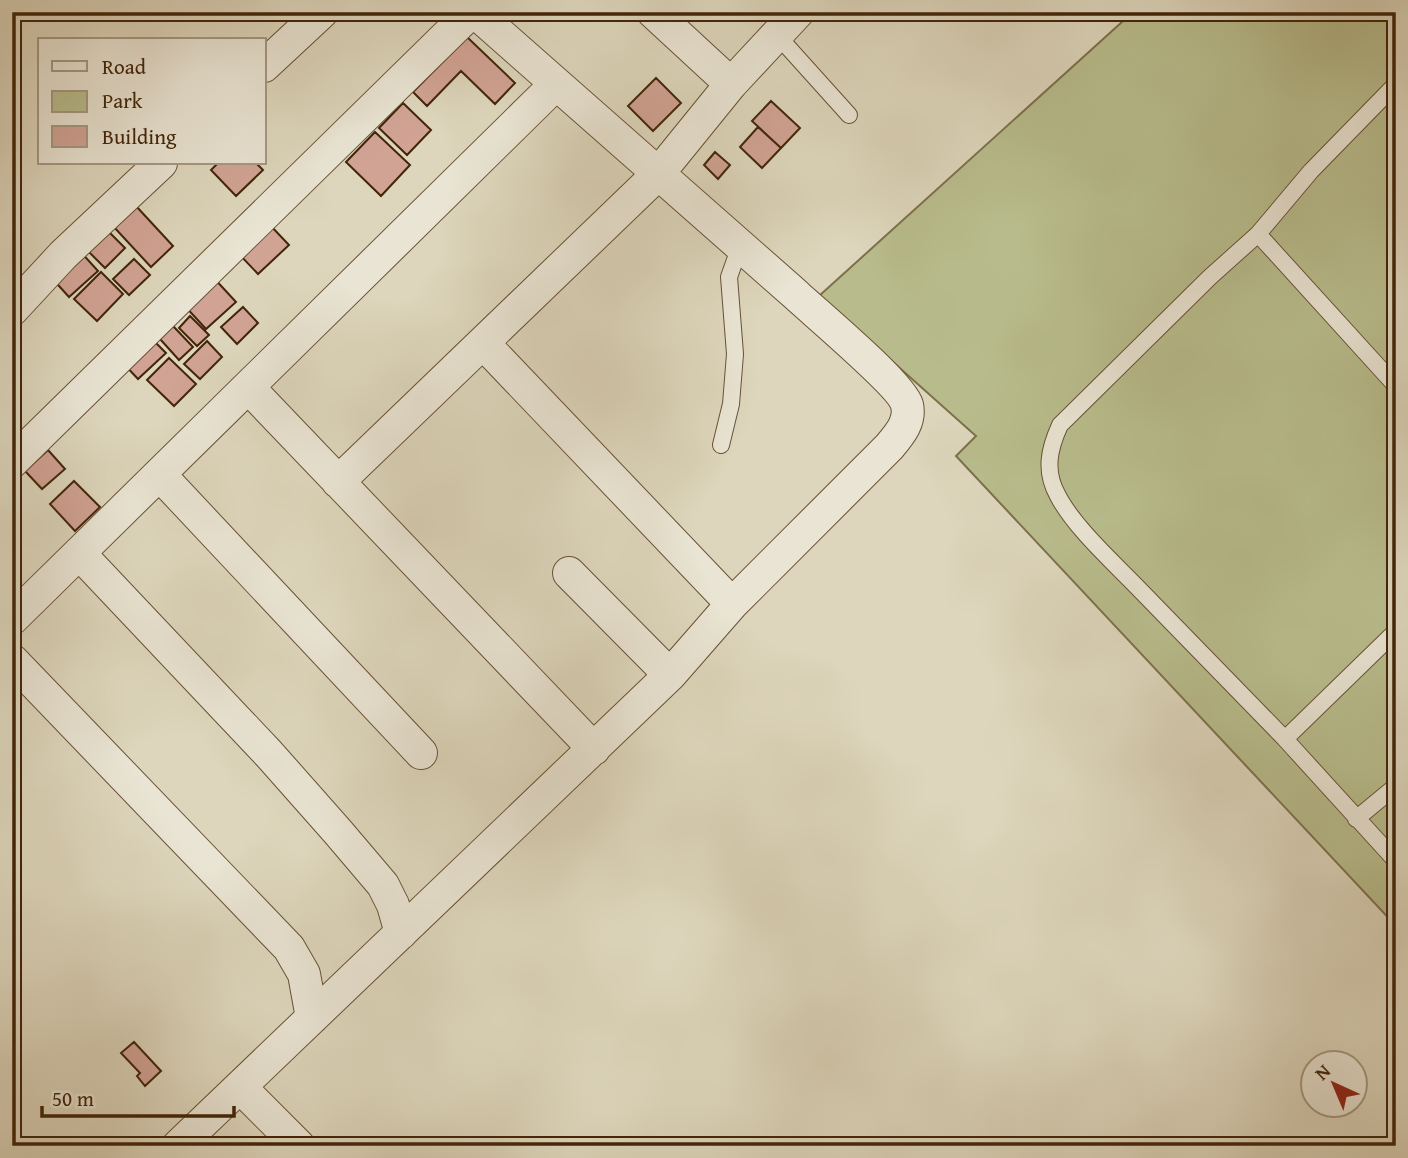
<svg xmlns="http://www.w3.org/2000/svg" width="1408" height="1158" font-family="'Gentium Book Plus',serif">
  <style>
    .green { fill: #b8bc8c; stroke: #7d704a; stroke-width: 2 }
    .building { fill: #d1a394; stroke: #422509; stroke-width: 2 }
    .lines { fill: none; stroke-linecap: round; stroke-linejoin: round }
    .service-casing { stroke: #695136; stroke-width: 18 }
    .minor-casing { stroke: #695136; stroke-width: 34 }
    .service { stroke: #e9e4d3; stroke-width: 16 }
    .minor { stroke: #e9e4d3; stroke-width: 32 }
  </style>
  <rect width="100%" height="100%" fill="#ddd6bc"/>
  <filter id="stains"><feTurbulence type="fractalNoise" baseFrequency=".00286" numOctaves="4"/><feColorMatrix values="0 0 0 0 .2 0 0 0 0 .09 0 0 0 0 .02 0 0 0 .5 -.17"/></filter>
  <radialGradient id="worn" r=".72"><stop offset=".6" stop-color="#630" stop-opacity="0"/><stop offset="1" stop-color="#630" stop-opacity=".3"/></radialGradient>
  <path class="green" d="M1133,12H1396V926L956,456L976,436L819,296Z"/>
  <path class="building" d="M467,37L515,83L495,104L461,71L427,106L413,92Z
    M656,78L681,103L653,131L628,106Z
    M771,101L800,128L781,148L752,121Z
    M403,103L431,130L407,155L379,128Z
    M758,127L781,148L762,168L740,147Z
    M375,132L410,165L381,196L346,162Z
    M715,152L730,165L718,179L704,165Z
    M218,163H256L263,170L236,196L211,170Z
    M136,206L173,246L151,267L113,226Z
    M269,224L289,245L258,274L238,253Z
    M105,228L125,248L105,268L85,248Z
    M78,249L98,271L69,297L49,275Z
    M134,259L150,275L129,295L113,279Z
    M101,272L123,294L97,321L74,299Z
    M212,276L236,302L206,329L183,304Z
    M243,307L258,323L237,344L221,327Z
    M190,316L209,335L197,346L179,328Z
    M173,326L193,347L179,360L160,339Z
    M150,337L166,353L138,379L123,363Z
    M207,341L222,357L200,379L184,364Z
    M169,358L196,384L174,406L147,380Z
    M48,450L65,469L42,489L25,471Z
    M74,481L100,507L75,531L50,504Z
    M134,1042L161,1071L145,1086L137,1076L140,1073L121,1053Z"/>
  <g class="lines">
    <defs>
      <path id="service" d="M777,35L849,115
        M1258,234L1311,171L1396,84
        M1396,386L1258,234L1210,277L1060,425C1049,449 1044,471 1058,496C1074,527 1114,563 1139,589C1188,639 1236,689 1285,739L1396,631
        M721,445L731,404L735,354L729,277L740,246
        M1285,739L1396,861
        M1356,819L1396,786"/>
      <path id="minor" d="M653,12L731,84
        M264,66L322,12
        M12,310L63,255L161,163
        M483,343L732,604
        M248,387L594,749
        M12,462L471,12
        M160,475L421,753
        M338,482L658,174L731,84L798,12
        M79,553L269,754L338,832L383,885L393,905L401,933
        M569,573L670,675
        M12,619L556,84
        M12,660L289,948L304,974L312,1018
        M240,1087L299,1146
        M178,1146L670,675L732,604L889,447C899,435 911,422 907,405C902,385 813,311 794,293C687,200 581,106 475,12"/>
    </defs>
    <use href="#service" class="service-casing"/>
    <use href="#minor" class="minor-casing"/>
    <use href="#service" class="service"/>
    <use href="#minor" class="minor"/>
  </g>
  <rect width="1408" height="1158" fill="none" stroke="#ddd6bc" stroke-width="42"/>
  <rect x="14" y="14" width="1380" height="1130" fill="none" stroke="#422509" stroke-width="3.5"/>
  <rect x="21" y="21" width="1366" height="1116" fill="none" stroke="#422509" stroke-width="2"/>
  <rect x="38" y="38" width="228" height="126" fill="#e9e4d3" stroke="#a69882" stroke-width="2"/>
  <rect x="52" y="61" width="35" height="10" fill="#e9e4d3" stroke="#a69882" stroke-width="2"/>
  <text x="102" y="74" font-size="21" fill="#422509">Road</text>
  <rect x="52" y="91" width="35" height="21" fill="#b8bc8c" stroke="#a69882" stroke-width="2"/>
  <text x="102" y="108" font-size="21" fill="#422509">Park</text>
  <rect x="52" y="126" width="35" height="21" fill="#d1a394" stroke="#a69882" stroke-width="2"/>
  <text x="102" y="144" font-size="21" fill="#422509">Building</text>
  <g transform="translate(1334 1084) rotate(316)"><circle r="33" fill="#e9e4d3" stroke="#a69882" stroke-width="2"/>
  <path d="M0-5L12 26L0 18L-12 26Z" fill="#8f2418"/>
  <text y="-10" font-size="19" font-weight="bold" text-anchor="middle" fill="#422509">N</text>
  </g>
  <path d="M42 1106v10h192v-10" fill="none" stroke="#422509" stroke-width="3.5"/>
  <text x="52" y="1106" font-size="21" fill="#422509" stroke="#e9e4d3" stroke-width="5" paint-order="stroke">50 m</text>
  <rect width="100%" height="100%" filter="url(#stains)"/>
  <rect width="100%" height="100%" fill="url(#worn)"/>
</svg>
